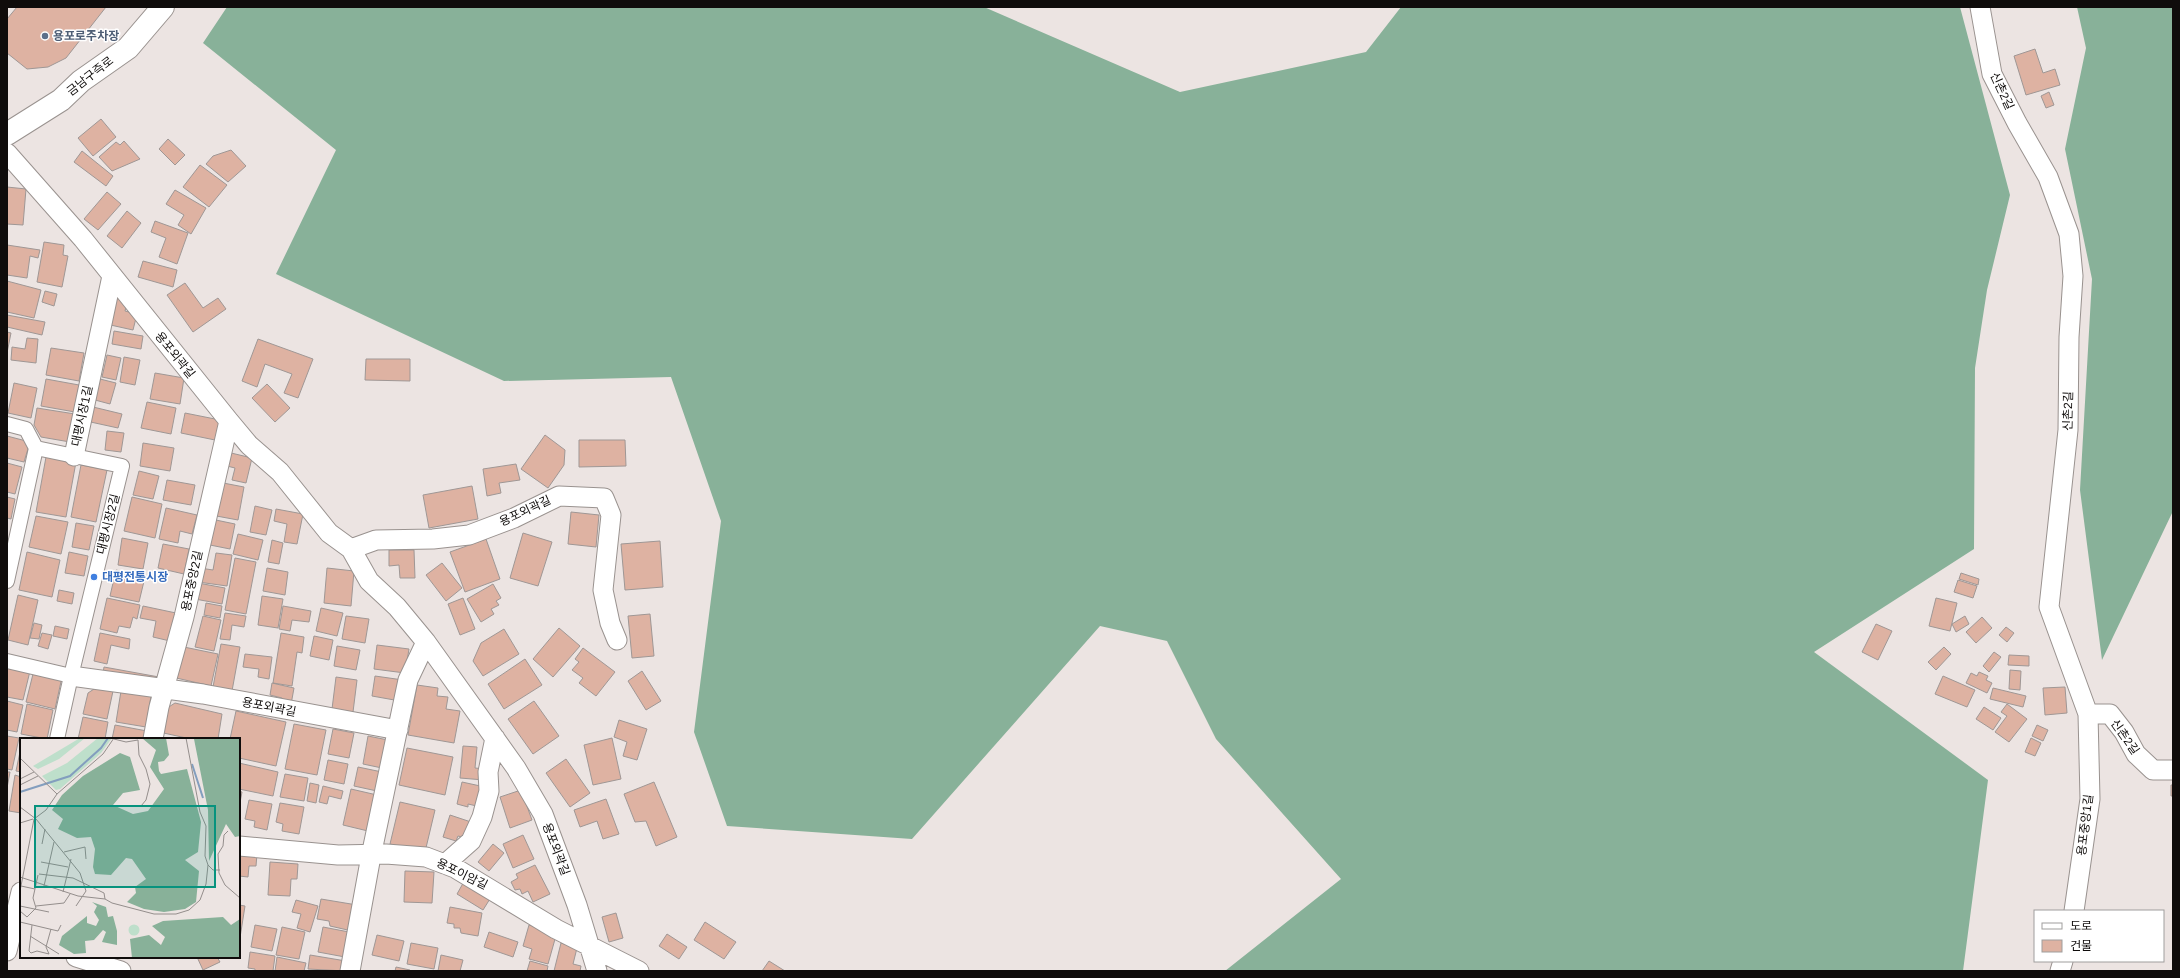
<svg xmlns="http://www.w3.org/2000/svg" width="2180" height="978" font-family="Arial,'Noto Sans KR',sans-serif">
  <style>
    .forest { fill: #88b199 }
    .building { fill: #deb2a2; stroke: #9f9795 }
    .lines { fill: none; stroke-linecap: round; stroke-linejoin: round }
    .pedestrian-casing { stroke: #99928f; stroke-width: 16 }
    .minor-casing { stroke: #99928f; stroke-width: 21 }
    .secondary-casing { stroke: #99928f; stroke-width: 24 }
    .pedestrian { stroke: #fff; stroke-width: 14 }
    .minor { stroke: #fff; stroke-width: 19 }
    .secondary { stroke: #fff; stroke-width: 22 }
    .service-dot { fill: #5c6f8a; stroke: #fff; stroke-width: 1.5 }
    .shop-dot { fill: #3f7fe0; stroke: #fff; stroke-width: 1.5 }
    .labels { text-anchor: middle; stroke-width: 3; stroke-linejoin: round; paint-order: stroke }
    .service-label { font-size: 12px; font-weight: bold; fill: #4e5e75; stroke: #fff; text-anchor: start }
    .street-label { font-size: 12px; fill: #0f0c0b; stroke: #fff }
    .shop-label { font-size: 12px; font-weight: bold; fill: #366cbe; stroke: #fff; text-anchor: start }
    .inset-river { fill: none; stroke: #839ebe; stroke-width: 2 }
    .inset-road { fill: none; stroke: #948e8c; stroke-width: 1 }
    .view { fill: #07937e; fill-opacity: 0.15; stroke: #07937e; stroke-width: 2 }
    .inset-edge { fill: none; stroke: #0f0c0b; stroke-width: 2 }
  </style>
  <rect width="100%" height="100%" fill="#ece4e2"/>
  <path class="forest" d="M227,7H984L1180,92L1366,52L1401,7H1960L2010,195L1987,290L1975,368L1974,549L1814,652L1988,780L1963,971H1225L1341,879L1216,739L1167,641L1100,626L912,839L727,826L694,732L721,521L671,377L504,381L276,274L336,150L203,43Z
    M2077,7H2173V511L2102,660L2080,490L2092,279L2065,149L2086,48Z"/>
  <path class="building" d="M17,7H106L66,58L48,67L27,69L7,53V19Z
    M2035,49L2043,73L2055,69L2060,85L2026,95L2014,56Z
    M2049,92L2054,105L2046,108L2041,96Z
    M101,119L116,137L93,156L78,138Z
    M168,139L185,155L175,165L159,149Z
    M124,141L140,159L112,171L99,157L116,142L120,145Z
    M231,150L246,166L228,182L206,164L213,156Z
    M82,151L113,176L106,186L74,162Z
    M200,165L227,185L209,207L183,187Z
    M7,187L26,189L23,225L7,224Z
    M175,190L206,208L191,234L178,225L184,215L166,204Z
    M107,192L121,204L98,230L84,219Z
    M127,211L141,223L122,248L107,236Z
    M155,221L188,233L177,264L159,257L166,238L151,232Z
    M44,242L64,245L63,255L68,256L62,287L37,282Z
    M7,245L40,250L38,258L30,256L27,278L7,275Z
    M143,261L177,270L173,287L138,277Z
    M7,281L41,290L34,318L7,312Z
    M185,283L203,308L218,298L226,309L193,332L167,295Z
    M114,289L127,303L125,311L137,314L133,330L106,324Z
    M45,291L57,294L54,306L42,302Z
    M7,315L45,322L42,335L7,327Z
    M114,331L143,336L141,349L112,344Z
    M7,332L11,333L7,353Z
    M27,338L38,339L36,363L11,360L12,347L25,349Z
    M258,339L313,359L298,398L284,393L292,374L265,364L257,387L242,381Z
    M51,348L84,353L79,381L46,375Z
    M107,355L121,358L116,380L102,377Z
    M124,357L140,360L135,385L120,382Z
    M366,359H410V381L365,380Z
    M155,373L184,378L180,404L150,399Z
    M46,379L79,385L75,412L41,406Z
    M100,379L116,383L110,404L95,400Z
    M14,383L37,388L31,418L8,413Z
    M267,384L290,408L275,422L252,398Z
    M147,402L176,408L171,434L141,428Z
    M89,406L122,414L118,428L86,421Z
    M37,408L75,414L70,442L41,437L34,425Z
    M185,413L220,420L215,440L181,433Z
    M107,431L124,433L121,452L105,450Z
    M545,435L565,450L564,465L548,488L521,469Z
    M7,436L30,442L24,462L7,458Z
    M579,440H625L626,466L579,467Z
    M143,443L174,448L170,471L140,466Z
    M227,452L252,458L246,483L232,480L235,468L223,465Z
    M46,457L76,462L66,517L36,512Z
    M7,463L22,467L15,494L7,492Z
    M516,464L520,480L499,483L501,493L487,496L483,469Z
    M81,465L107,470L96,522L71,517Z
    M139,471L159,476L153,499L133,495Z
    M167,480L195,485L191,505L163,500Z
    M218,482L244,487L238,520L211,515Z
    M472,486L478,519L429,528L423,495Z
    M7,497L15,499L11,519L7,518Z
    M132,497L162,504L155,538L124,531Z
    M255,506L272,510L266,535L250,532Z
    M166,508L197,515L192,534L180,531L178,543L159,539Z
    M276,509L303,514L297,544L284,542L287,524L274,521Z
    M571,512L599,515L596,547L568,544Z
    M36,516L68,522L61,554L29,547Z
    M211,519L235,524L230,549L205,544Z
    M76,523L94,526L89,550L72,547Z
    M523,533L552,542L538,586L510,578Z
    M238,534L263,540L258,560L233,554Z
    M122,538L148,543L143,569L118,565Z
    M486,539L500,579L465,592L450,552Z
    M272,540L283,543L279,564L268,562Z
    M660,541L663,587L625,590L621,544Z
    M163,544L189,549L184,574L158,568Z
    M389,550H414L415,578H400L399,565L389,566Z
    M27,552L60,560L52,597L19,590Z
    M69,552L88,556L84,576L65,573Z
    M216,553L232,555L227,586L198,582L200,568L213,570Z
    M235,558L256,562L246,614L225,610Z
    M442,563L462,588L446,601L426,575Z
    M267,568L288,572L285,595L263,591Z
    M327,568L354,571L351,606L324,603Z
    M116,570L145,577L139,602L110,596Z
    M1961,573L1979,579L1978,585L1959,579Z
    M1958,580L1977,586L1973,598L1954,592Z
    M198,583L225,588L222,604L195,599Z
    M493,584L501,598L496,601L499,605L491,609L494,614L481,622L467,599Z
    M59,590L74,593L72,604L57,601Z
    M18,595L38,600L28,645L8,640Z
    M262,596L283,599L278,628L258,625Z
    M107,598L140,605L137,619L133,617L130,628L119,626L117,633L100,629Z
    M463,598L475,629L460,635L448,604Z
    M1936,598L1957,603L1950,631L1929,626Z
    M206,603L222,606L220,618L204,615Z
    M143,606L176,613L170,641L153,637L156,621L140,618Z
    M283,606L311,611L309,622L292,620L290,631L279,629Z
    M321,608L343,613L337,636L316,631Z
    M225,613L246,616L244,627L232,625L230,640L220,639Z
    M650,614L654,656L632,658L628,616Z
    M203,616L221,620L214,651L195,647Z
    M346,616L369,619L365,643L342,639Z
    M1965,616L1969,624L1956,632L1952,624Z
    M1982,617L1992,628L1976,643L1966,632Z
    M34,623L42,625L39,639L30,638Z
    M1876,624L1892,631L1878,660L1862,652Z
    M55,626L69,629L67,639L53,636Z
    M2006,627L2014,633L2007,642L1999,635Z
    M559,628L580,646L553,677L533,659Z
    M504,629L519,654L483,676L473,661L481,643Z
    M42,633L52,635L48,649L38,646Z
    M100,633L130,639L129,649L111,645L107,664L94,661Z
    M281,633L304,637L302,653L297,652L292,686L273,683Z
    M314,636L333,640L329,660L310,656Z
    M221,644L240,647L232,691L213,687Z
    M377,645L409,649L405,673L374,669Z
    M179,646L218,654L211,686L172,677Z
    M337,646L360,650L356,670L334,666Z
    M1944,647L1951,654L1936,670L1928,662Z
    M583,648L615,672L596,696L579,683L583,678L572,670L579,662L575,659Z
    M1994,652L2001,657L1989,672L1983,666Z
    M245,654L272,657L269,679L258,677L259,669L243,667Z
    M2009,655L2029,656V666L2008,665Z
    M525,659L542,685L504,709L488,684Z
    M7,666L30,671L23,700L7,697Z
    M104,667L159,677L157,684L103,673Z
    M34,670L62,677L55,709L26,702Z
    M2010,670L2021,671L2020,690L2009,689Z
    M642,671L661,701L646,710L628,681Z
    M1979,672L1988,676L1986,680L1992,683L1987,693L1966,683L1971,673L1977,676Z
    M375,676L403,680L400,701L372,696Z
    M1943,676L1975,690L1967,707L1935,694Z
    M336,677L357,680L353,712L332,709Z
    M272,683L294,688L290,710L280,709L282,698L270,695Z
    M417,685L438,688L437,696L448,697L446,709L460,711L454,743L408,735Z
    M97,687L113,691L107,719L83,714L88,693Z
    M2065,687L2067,713L2045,715L2043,688Z
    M1993,688L2026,696L2023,707L1990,699Z
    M121,691L151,696L146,727L116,722Z
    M7,701L23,705L17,732L7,730Z
    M534,701L559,736L533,754L508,719Z
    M175,703L222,714L218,739H191L159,732L164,710Z
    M27,704L53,710L47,739L21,734Z
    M2007,704L2027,719L2009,742L1995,732L2007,716L2001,712Z
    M1984,707L2001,718L1993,730L1976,719Z
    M236,711L286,722L276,766L239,758V739H230Z
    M83,717L108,722L105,739H78Z
    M619,720L647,729L637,760L623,756L627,742L614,737Z
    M294,724L326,730L317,775L285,769Z
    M115,725L147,731L146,739H112Z
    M2037,725L2048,730L2043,741L2032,736Z
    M333,729L354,733L349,758L328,754Z
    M7,736L19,738L12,770L7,769Z
    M368,736L388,740L382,768L363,764Z
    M612,738L621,779L593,785L584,745Z
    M2031,738L2041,743L2035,756L2025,752Z
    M463,746L477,747L475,768L485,769L484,780L460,778Z
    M21,747V772L16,771Z
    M407,748L453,757L445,795L399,785Z
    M566,759L590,793L570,807L546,773Z
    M328,760L348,764L344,784L324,780Z
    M239,763L278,772L273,796L239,789Z
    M358,767L382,772L377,791L354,786Z
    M7,772H10L7,788Z
    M285,774L308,778L304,801L280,797Z
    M15,775L21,777V813L9,811Z
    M462,782L485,787L481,807L468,804V807L457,804Z
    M654,782L677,837L656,846L646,821L635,822L624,794Z
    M310,783L319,785L316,803L307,801Z
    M2171,785H2173V796H2171Z
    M323,786L343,791L341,799L329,796L327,804L319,802Z
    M351,789L377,795L368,831L343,825Z
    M521,790L532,820L510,828L500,797Z
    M239,791L242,792L239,808Z
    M606,799L619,834L603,839L597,821L580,827L574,810Z
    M249,800L272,804L267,830L254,827L255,821L245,819Z
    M400,802L435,810L425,852L390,844Z
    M280,803L304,807L299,834L282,831L283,824L276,822Z
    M450,815L474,823L469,839L458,836L456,841L443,837Z
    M523,835L534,859L513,868L503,844Z
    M493,844L504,853L489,871L478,862Z
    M239,853L257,854L256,866H249L248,877L239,876Z
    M270,862L298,864L297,879H291L290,896L268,895Z
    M535,865L550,894L533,902L528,891L522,894L520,889L515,890L511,882L518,878L516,874Z
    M405,871L434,872L432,903L404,902Z
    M466,878L493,894L483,910L457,894Z
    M321,899L357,905L352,931L330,926L329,921L317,919Z
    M296,900L318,906L310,932L297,928L301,914L292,912Z
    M239,905L245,906L239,944Z
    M450,907L482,913L478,936L461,933L460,928H454V924L447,923Z
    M616,913L623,938L609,942L602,917Z
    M705,922L736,942L724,959L694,940Z
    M255,925L277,929L272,951L251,947Z
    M529,925L557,932L548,964L529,959L532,949L523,946Z
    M282,927L305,932L299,959L276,955Z
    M323,927L349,932L345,957L318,952Z
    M489,932L518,942L513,957L484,947Z
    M667,934L687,947L679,959L659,946Z
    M377,935L404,941L399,961L372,955Z
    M411,943L438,948L434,969L407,964Z
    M561,943L577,948L573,964L581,966L580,971H554Z
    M250,952L275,956L273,971H255V969L248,968Z
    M310,955L346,961L345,971L308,969Z
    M441,955L463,960L460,971H438Z
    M197,957H217L220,962L203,970Z
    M277,957L306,963L304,971H275Z
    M530,961L548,966L547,971H527Z
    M769,961L785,971H762Z
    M396,967L410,970V971H395Z"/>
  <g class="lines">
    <defs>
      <path id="pedestrian" d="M7,424L26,429L36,448
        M7,581L36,448L122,466L71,676L7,661
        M57,739L71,676"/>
      <path id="minor" d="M1980,7L1992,74L2017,123L2048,177L2069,234L2073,276L2069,337L2068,430L2049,607L2088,714H2110L2124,732L2136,754L2153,770H2173
        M7,153L83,239L229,421L249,445L280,472L329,533L351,549L369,581L397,607L426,642L516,768L543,814L577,905L597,971
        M74,456L112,276
        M351,549L376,540L433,539L469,535L514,518L559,496L604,498L611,515L603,590L610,623L617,640
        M71,676L203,694L398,730
        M153,739L159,707L184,617L229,421
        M239,846L338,855L386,854L426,857L455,868L556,929L639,971
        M445,864L471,841L482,817L489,791L488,772L495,738
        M2074,911L2090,799L2088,714
        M7,951L21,892
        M76,957L121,971
        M350,971L371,856L408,680L426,642
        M2060,971L2063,961"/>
      <path id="secondary" d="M7,134L61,100L81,81L128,48L163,7"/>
    </defs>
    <use href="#pedestrian" class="pedestrian-casing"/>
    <use href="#minor" class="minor-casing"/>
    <use href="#secondary" class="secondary-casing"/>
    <use href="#pedestrian" class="pedestrian"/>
    <use href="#minor" class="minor"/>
    <use href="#secondary" class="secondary"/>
  </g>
  <circle class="service-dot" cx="45" cy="36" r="4"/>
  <circle class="shop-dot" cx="94" cy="577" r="4"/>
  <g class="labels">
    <g class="service-label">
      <text x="53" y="40">용포로주차장</text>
    </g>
    <g class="street-label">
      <text transform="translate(90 76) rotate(-38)" y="4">금남구즉로</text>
      <text transform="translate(2002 91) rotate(65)" y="4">신촌2길</text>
      <text transform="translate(175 355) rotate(51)" y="4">용포외곽길</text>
      <text transform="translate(2068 411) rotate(-89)" y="4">신촌2길</text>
      <text transform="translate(82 416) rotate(-78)" y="4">대평시장1길</text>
      <text transform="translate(525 511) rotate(-25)" y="4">용포외곽길</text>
      <text transform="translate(108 524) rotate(-76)" y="4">대평시장2길</text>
      <text transform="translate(192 581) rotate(-78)" y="4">용포중앙2길</text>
      <text transform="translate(269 707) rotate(11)" y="4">용포외곽길</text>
      <text transform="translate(2125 737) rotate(55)" y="4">신촌2길</text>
      <text transform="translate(2085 825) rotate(-83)" y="4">용포중앙1길</text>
      <text transform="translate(556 849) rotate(69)" y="4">용포외곽길</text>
      <text transform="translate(462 874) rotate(26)" y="4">용포이암길</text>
    </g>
    <g class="shop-label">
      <text x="102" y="581">대평전통시장</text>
    </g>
  </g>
  <g transform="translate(20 738)">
    <rect width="220" height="220" fill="#ece4e2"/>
    <path d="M60,0H65L39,21L18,31L13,28ZM78,0H92L81,15L40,51L36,52L22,38L47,25ZM108.5 192a5.5 5.5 0 1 1 11 0a5.5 5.5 0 1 1-11 0Z" fill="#bedfcb"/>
    <path d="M122,0H146L149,17L144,23L138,24L139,33L141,36L167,31L181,84L178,114L165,122L179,133L176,164L165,171L144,174L124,171L107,164L116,155L115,149L126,141L112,121L106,120L91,137L75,136L73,129L75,111L71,99L57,100L38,91L43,81L32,72L42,57L63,38L100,15L110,19L120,52L103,55L93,67L113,76L128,73L144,51L130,29L136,12ZM220,0V98L215,99L206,86L189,123L188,72L174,1ZM72,164L86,169L88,179L93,178L97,193V207L82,204L86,194L83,192L74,202L65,203L66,215L54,216L39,207L42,198L67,178V185L76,188L79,182L74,174L77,168ZM203,179L211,187L220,181V220H112L110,201L129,197L141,207L145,199L132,188L143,183Z" fill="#88b199"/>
    <path class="inset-river" d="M172,26L183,60M0,54L50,38L81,10L88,0"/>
    <path class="inset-road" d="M166,0L180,74L186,88L185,118L188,127L193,132H200M94,1L106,4L118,2L119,17L126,31L130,46L126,62L121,68M0,20L37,56M0,41L14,34M0,47L18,38M0,69L16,81L60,135L66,153L56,168M0,85L13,81M208,93L204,97L203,108L198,116L199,135L205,147L220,160M22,106L25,91M44,114L65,109L66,121M21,124L48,129M19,136L53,140L84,155L85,161M0,139L58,158L85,161L92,165L134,176H156L169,172L180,162L186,146L188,127M1,148L15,151M24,148L34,104M0,153L14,81L26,72L37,56L83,16L94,0M43,154L51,121M0,168L29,174M16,168L44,165L50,156M0,173L7,179L16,170L13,160L18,137M0,184L38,193L41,187M12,187L9,213L11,215L17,213L29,216L26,209L31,191M10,198L39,216"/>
    <path class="view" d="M15,68H195V149H15Z"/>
    <rect width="220" height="220" class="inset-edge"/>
  </g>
  <rect width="2180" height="978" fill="none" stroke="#0f0c0b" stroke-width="16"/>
  <rect x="2034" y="910" width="130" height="52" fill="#ffffff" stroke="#9f9e9d"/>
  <rect x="2042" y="923" width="20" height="6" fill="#ffffff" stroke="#9f9e9d"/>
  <text x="2070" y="930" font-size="12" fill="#0f0c0b">도로</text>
  <rect x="2042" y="940" width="20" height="12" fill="#deb2a2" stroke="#9f9e9d"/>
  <text x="2070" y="950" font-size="12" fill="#0f0c0b">건물</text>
</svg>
